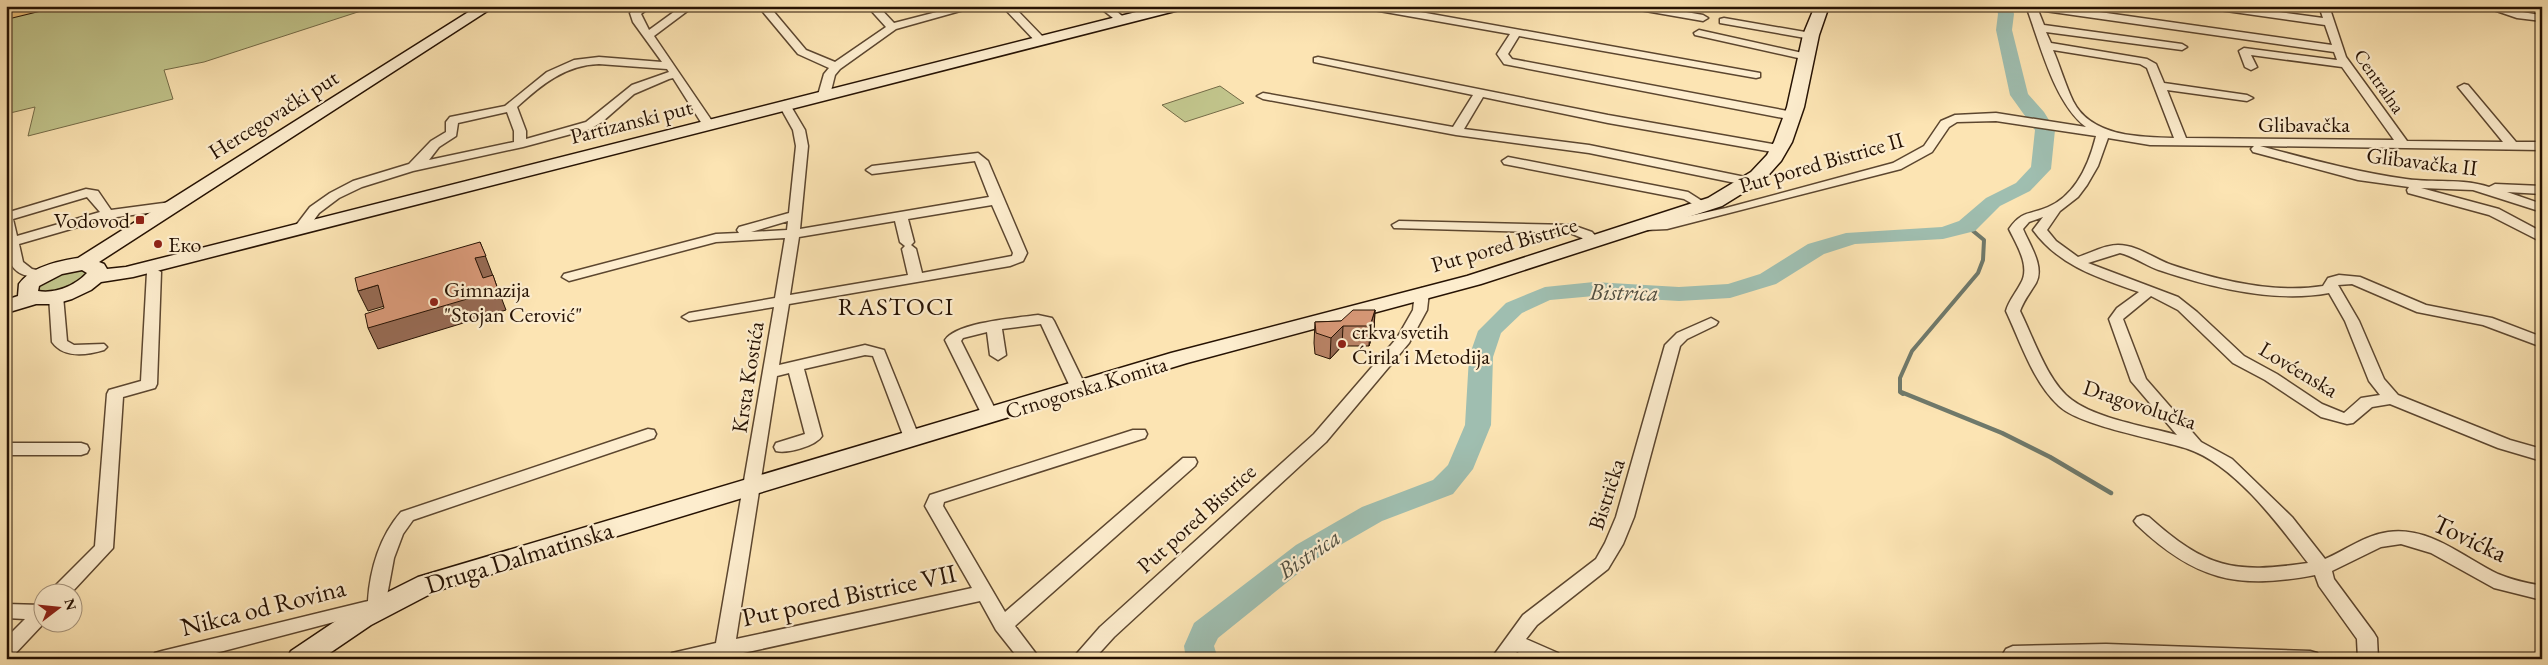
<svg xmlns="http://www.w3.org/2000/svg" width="2548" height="665" font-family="'EB Garamond',serif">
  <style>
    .green { fill: #c1c48b; stroke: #746b47 }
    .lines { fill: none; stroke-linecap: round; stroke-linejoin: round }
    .stream-far1 { stroke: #6f796b; stroke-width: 4 }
    .stream { stroke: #6f796b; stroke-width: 4.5 }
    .river { fill: #9fbeb0; fill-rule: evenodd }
    .street-casing { stroke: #5c462f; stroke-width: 3 }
    .secondary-casing { stroke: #261203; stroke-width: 3 }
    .primary-casing { stroke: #261203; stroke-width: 2 }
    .street { fill: #fdedce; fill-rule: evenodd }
    .secondary { fill: #fdedce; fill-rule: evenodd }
    .primary { fill: #eec27a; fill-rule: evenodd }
    .wall { fill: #b98366; stroke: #261203 }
    .shaded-wall { fill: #966a53; stroke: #261203 }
    .building { fill: #d79877; stroke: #261203 }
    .poi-dot { fill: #8f2418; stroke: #fdedce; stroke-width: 2 }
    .labels { text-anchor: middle; stroke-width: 4.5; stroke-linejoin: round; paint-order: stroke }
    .far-street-label { font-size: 19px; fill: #261203; stroke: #fdedce }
    .street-label { font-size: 22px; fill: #261203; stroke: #fdedce }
    .poi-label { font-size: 22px; fill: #261203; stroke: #fdedce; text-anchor: start }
    .water-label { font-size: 24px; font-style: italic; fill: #504e40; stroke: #fdedce }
    .quarter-label { font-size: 25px; letter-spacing: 1px; fill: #261203; stroke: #fdedce }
    .near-street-label { font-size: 26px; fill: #261203; stroke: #fdedce }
  </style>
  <rect width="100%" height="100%" fill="#fce4b3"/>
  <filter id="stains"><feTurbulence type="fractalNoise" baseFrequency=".004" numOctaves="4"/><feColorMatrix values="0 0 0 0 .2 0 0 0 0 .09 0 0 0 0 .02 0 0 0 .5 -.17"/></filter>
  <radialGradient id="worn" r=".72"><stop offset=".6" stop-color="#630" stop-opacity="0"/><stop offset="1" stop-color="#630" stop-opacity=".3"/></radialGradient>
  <path class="green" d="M6,6H366L367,9L204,62L164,70L173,99L28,136L35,107L6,114Z
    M1220,86L1244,103L1185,122L1162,105Z
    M84,268L89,275L62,291L42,292L37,288L44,278Z"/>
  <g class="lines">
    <path class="stream-far1" d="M1903,394L1900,392V378L1912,351L1978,273L1983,260L1984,240L1967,226"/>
    <path class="stream" d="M1901,392L2002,433L2050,457L2111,493"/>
    <path class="river" d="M1996,6H2012L2014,14L2012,30L2028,94L2044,112L2055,130L2051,169L2030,191L2000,206L1975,231L1943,239L1855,244L1824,254L1776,284L1730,298L1679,301L1594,296L1550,300L1522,313L1501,333L1493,357L1491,425L1473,469L1453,494L1382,521L1316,559L1218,638L1214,646L1218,659H1186L1184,646L1194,623L1296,545L1362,507L1433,480L1448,465L1465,425L1469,357L1478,331L1506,303L1545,287L1594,282L1679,287L1728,284L1760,274L1808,244L1846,233L1942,227L1959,221L1986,198L2016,183L2031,167L2035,130L2010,95L1996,30L1998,14Z"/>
    <defs>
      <path id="street" d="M639,6H651L641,14L649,30L682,6H694L654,36L714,124L712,127H704L673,78L669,79L634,94L602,122L590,129L523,147L413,171L362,187L339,198L319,213L306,231L301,232L294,228L310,207L330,193L353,181L409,164L431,141L446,132V122L450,117L505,106L547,72L574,60L599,57L662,62L633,22L630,13ZM599,64L667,69L669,72L632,85L586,122L526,139V131L517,107C541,85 565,65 599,64ZM507,112L514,131V142L429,160L439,147L456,136L458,123Z
        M758,6H769L806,50L835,62L886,27L867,6H878L894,23L960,6H978L896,29L840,69L835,75L830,95L824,98L818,95L824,74L829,68L798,54Z
        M1002,6H1013L1045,39V43H1037Z
        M1098,6H1110L1127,20L1126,22H1118Z
        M1363,6H1387L1760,73V77L1756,78L1519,36L1508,54L1512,59L1793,112L1799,116L1793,120L1504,64L1497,54L1510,34L1368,9Z
        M1629,6H1653L1703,15L1708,18L1703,21L1634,9Z
        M2026,6H2057L2332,45L2325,25L2212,9L2207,6H2236L2323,18L2319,6H2329L2346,57L2407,141L2503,142L2458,87L2464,84L2468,85L2516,142H2542V150L2260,146C2309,159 2356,172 2406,179C2434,183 2462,178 2489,187L2495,184L2542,186V194L2507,192L2542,204V212L2473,190L2421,188L2499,209L2542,232V242L2489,215L2408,193L2407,190L2409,187L2358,180L2253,152L2251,149L2254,146L2150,145L2108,138L2098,166L2087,185L2078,197L2060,211L2047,230L2056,241L2078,257C2091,253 2104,245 2118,245C2138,245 2154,259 2172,265C2217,280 2275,294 2323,286L2328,278L2339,275L2360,277L2426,305L2492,318L2542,337V347L2483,325L2417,312L2352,284L2338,285L2359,321L2384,379L2398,395L2510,440L2542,449V461L2498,448L2390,404L2372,407L2353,423L2347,424L2321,417L2265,380L2233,363L2178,310L2151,296L2123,319L2146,379L2201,442L2232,459L2292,517L2325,559C2346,550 2365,535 2388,532C2429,526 2463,557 2498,574C2512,580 2527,583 2542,586V600L2494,588L2431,553L2401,544L2381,547L2332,571L2334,579L2374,633L2377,638L2378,659H2358L2357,639L2319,586L2315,575C2237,590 2195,580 2137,525L2134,521L2137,517L2143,515L2149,517C2206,568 2233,574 2308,563C2279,525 2235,465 2188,449C2157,439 2080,426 2059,406C2033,382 2021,343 2006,311C2009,300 2016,293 2021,283C2031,266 2016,244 2009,229C2022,210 2030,215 2048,207C2076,195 2089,164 2096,136L1996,121L1957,122L1949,127L1932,152L1901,169L1667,229L1646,230L1639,226L1646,222L1667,221L1726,208L1893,163L1924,146L1941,121L1955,115L1996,113L2086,127C2054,103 2040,43 2026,6ZM2038,10L2334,52L2337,60L2244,48L2239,51L2245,67L2251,70L2257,67L2251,55L2342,67L2394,140L2186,138L2167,90L2247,101L2253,98L2247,95L2164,83L2156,64L2147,59L2051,43L2046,32L2182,50L2187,47L2182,44L2044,25ZM2053,50L2140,64L2147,68L2174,138C2140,137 2091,137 2073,101C2065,84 2060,66 2053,50ZM2043,217L2033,230C2059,266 2099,278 2139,292L2117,308L2109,319L2131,381L2177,435C2148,427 2095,418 2072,400C2048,383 2033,337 2020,311C2024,300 2030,293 2036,283C2045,266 2029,244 2023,229L2029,222ZM2120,253C2135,257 2148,267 2162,271C2213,288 2275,303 2329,293L2345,321L2369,381L2380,395L2361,398L2344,413L2322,404L2277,374L2244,356L2197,312L2178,297L2088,263Z
        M2482,6C2503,6 2521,13 2542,15V21L2517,18Z
        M1724,18L1811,33L1816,36L1811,39L1720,23V19Z
        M1699,30L1807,54L1813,57L1807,60L1695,35L1694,33Z
        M1318,57L1608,115L1778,145L1784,149L1778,153L1608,123L1483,97L1464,129L1589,145L1755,179L1756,182L1755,185L1750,186L1589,153L1456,135L1263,99L1257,96L1263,93L1453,127L1473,95L1314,62V58Z
        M785,101L789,103L805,130L808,146L800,229L989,197L975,161L872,174L866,170L872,166L978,153L988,161L1027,253L1023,261L1010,266L789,304L779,365L865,345L884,350L920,439L918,443H906L873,356L865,355L804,369L822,436C816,446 787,454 776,451L774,447L776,443L805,434L789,373L777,376L736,639L972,588L925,506L930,495L1133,430H1145L1147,434L1145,438L944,502L943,506L1005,612L1183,458H1195L1197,462L1195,466L1015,626L1040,659H1019L996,630L980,601L734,655L733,659H669L672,653L716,643L774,307L689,321L682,317L689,313L775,298L785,238L716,242L569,281L562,277L564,274L716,234L739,233L737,230L739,227L789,213L796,146L793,130L779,105ZM992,205L1013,253L1012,256L922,273L916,249L911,245L914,242L908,219ZM788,221L787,230L751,232ZM895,221L900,242L905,246L902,249L908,275L790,295L799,237Z
        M1508,157L1688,192L1710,206L1703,210L1684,199L1504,164L1502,161Z
        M86,189L98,191L111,210L171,202L178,206L171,210L109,218L19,244L23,262L32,269L47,272L49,275L47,278C40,280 34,278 28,276C0,270 6,235 6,213ZM87,197L100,212L17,236L13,219Z
        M1399,221L1572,225L1592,232L1601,242L1599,245H1589L1582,238L1570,233L1394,228L1392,225Z
        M154,268L161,272L157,384L155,388L123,397L113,548L72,592H52L54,587L95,546L107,394L109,390L141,381L147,272Z
        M1422,288L1429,292L1427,310L1409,343L1326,442L1114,637L1094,659H1072L1100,627L1314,434L1397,338L1413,310L1415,292Z
        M56,292L63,296L67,341L74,345L104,344L107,347L104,350C87,355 64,359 52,342L49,296Z
        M1038,315L1052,318L1054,321L1087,389L1079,394L1073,393L1041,324L1002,329L1006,355L998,360L990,355L987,332L963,338L961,341L998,415L996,419H984L945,340C957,322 1016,318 1038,315Z
        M1711,318L1718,322L1716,325L1687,339L1680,346L1634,517L1623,544L1608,569L1537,625L1526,639L1558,653L1561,659H1531L1517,652L1512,659H1491L1523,615L1596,559L1605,543L1616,517L1665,345L1677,333Z
        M648,429L654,430L656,434L654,438L413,520L403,534L394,558L384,612L353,617L193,659H152L155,653L162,651L368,601C370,569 380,536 401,512Z
        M6,443H81L87,445L89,449L87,453L81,455H6Z
        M6,604L42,605V622H45L13,656L6,659V638L25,619L6,618Z
        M2106,644L2310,651L2317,653L2320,659H2006L2003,654L2006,649L2013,646Z"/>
      <path id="secondary" d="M478,6H495L99,262L104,264L107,269L126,267L1160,6H1185L1183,9L133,277L101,282L91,290L72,299L55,304H36L6,313V300L18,296L19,284C31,267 58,261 78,258ZM82,270L87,273C75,286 55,294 38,291L39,286L62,274Z
        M1815,6H1829L1819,35L1804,107L1792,142L1781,161L1764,180L1722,206L1481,284L1187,363L436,591L371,625L321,659H287L291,651L352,610L418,577L1171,353L1467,276L1708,198L1751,172L1767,155L1774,142L1787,107L1803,35Z"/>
      <path id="primary" d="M18,6H49L47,9L6,19V9Z"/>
    </defs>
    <use href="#street" class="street-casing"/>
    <use href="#secondary" class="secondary-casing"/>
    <use href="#primary" class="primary-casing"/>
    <use href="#street" class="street"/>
    <use href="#secondary" class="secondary"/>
    <use href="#primary" class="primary"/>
  </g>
  <path class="wall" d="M1375,310L1374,330L1369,346H1342L1330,359L1315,354L1314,343L1315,322L1341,321Z"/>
  <path class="shaded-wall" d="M480,242L506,310L378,349L368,328L475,258Z
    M378,285L388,305L368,311L358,291Z
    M1375,310L1374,330L1369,346L1370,326Z
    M1343,326L1342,346L1330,359L1331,338Z"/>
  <path class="building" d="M480,242L486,256L475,258L483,278L493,275L498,290L368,328L365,314L384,308L378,285L358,291L355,278Z
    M1353,310H1375L1370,326H1343L1331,338L1316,333L1315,322L1341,321Z"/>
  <g class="poi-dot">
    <rect x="135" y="215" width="10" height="10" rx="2.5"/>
    <circle cx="158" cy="244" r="5"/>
    <circle cx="434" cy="302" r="5"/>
    <circle cx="1342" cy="344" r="5"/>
  </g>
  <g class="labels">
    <g class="far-street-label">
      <text transform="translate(2380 81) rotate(55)" y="7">Centralna</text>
    </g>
    <g class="street-label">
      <text transform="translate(273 114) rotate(-32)" y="8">Hercegovački put</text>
      <text transform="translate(631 121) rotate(-14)" y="8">Partizanski put</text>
      <text x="2304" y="132">Glibavačka</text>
      <text transform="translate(2422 161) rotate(7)" y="8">Glibavačka II</text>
      <text transform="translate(1821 162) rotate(-16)" y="8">Put pored Bistrice II</text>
      <text transform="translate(1504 244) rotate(-16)" y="8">Put pored Bistrice</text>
      <text transform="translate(2299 369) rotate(31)" y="8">Lovćenska</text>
      <text transform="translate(747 377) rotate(-81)" y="8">Krsta Kostića</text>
      <text transform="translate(1086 387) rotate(-17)" y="8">Crnogorska Komita</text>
      <text transform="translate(2140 404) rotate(18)" y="8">Dragovolučka</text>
      <text transform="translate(1606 494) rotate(-72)" y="8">Bistrička</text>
      <text transform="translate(1196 518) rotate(-42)" y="8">Put pored Bistrice</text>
    </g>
    <g class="poi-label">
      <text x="130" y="228" text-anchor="end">Vodovod</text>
      <text x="168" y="252">Еко</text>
      <text x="444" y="297">Gimnazija<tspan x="444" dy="25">"Stojan Cerović"</tspan></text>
      <text x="1352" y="339">crkva svetih<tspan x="1352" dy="25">Ćirila i Metodija</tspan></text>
    </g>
    <g class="water-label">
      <text transform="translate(1624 292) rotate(1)" y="8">Bistrica</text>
      <text transform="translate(1309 554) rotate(-34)" y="8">Bistrica</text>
    </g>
    <g class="quarter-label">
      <text x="896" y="315">RASTOCI</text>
    </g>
    <g class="near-street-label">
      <text transform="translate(2470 538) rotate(25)" y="9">Tovićka</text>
      <text transform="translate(519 557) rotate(-17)" y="9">Druga Dalmatinska</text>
      <text transform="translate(849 595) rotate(-12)" y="9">Put pored Bistrice VII</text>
      <text transform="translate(263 607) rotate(-14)" y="9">Nikca od Rovina</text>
    </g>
  </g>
  <rect width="2548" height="665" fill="none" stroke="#fce4b3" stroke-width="25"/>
  <rect x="8" y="8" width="2533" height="650" fill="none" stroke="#261203" stroke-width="2.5"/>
  <rect x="12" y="12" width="2523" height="640" fill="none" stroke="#261203"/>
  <g transform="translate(58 608) rotate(74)"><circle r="24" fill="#fdedce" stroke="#a7957d"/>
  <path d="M0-4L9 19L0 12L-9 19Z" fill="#8f2418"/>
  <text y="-8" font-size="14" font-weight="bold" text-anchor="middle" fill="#261203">N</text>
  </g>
  <rect width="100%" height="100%" filter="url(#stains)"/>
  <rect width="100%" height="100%" fill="url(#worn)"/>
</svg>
